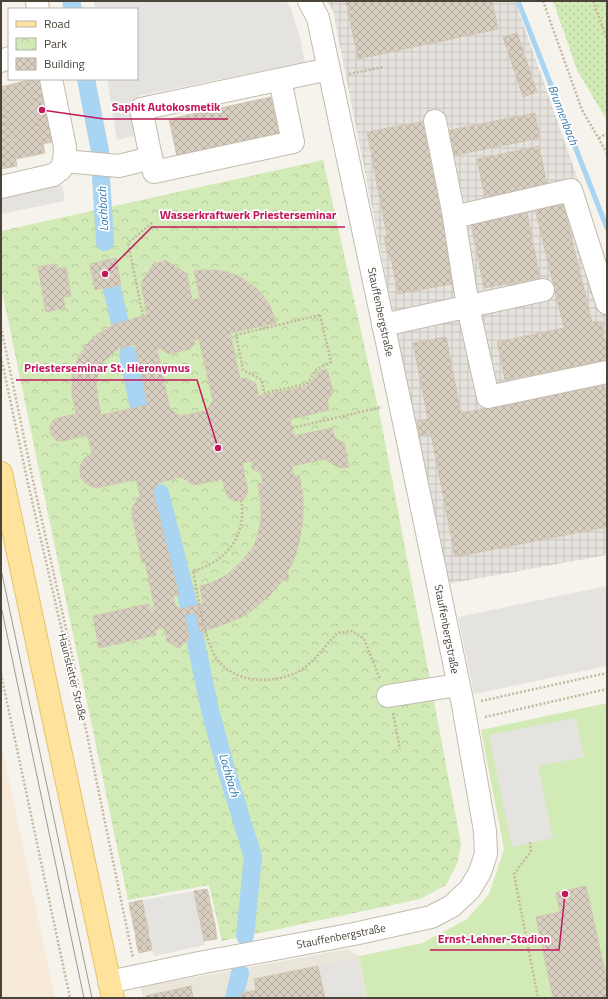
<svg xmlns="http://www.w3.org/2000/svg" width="608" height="999" font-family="'Titillium Web',sans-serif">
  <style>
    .residential { fill: #eae5da }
    .commercial { fill: #f7ead8 }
    .industrial { fill: url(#industrial-grid) }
    .grass { fill: url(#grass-dots) }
    .park { fill: url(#park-crowns) }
    .pitch { fill: #d2eab5 }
    .parking { fill: #e5e3e0 }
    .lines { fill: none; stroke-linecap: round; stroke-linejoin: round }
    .stream { stroke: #a9d4f2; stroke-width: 5 }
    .canal { stroke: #a9d4f2; stroke-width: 18 }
    .building { fill: url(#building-cross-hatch); stroke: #d3c7b4; fill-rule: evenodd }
    .minor-casing { stroke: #c2bbae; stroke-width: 24 }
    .major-casing { stroke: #e6c16a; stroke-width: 24 }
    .path { stroke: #c4b79f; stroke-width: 2.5; stroke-dasharray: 2 2; stroke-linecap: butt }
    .minor { stroke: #fff; stroke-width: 22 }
    .major { stroke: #ffe39c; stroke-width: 22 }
    .tram { stroke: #9a9a9a; stroke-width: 1 }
    .labels { text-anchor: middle; stroke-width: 3.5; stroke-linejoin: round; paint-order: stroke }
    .street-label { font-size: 11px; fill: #4b4439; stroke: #fff }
    .water-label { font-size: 12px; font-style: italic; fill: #2e7ab2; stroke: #fff }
    .leader { fill: none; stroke: #c2185b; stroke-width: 1.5 }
    .callout-dot { fill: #c2185b; stroke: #fff; stroke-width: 1.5 }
    .callout-label { font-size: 12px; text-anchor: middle; font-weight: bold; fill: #c2185b; stroke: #fff; stroke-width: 3.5; stroke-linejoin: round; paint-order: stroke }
  </style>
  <defs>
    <pattern id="industrial-grid" width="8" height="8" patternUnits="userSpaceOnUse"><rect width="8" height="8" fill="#e6e2dd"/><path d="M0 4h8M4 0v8" fill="none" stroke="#c7c3be"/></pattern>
    <pattern id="grass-dots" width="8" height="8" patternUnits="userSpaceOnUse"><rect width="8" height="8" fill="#d2eab5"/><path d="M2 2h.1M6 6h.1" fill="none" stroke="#b6ca9c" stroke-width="1.8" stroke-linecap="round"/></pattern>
    <pattern id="park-crowns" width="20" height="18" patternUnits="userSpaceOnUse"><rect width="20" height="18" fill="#d2eab5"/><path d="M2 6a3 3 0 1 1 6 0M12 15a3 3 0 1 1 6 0" fill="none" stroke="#b6ca9c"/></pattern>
    <pattern id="building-cross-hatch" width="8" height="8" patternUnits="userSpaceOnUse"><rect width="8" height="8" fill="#d8cfc1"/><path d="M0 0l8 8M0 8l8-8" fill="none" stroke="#b1aa9e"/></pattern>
  </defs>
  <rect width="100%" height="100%" fill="#f6f3ec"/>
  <path class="residential" d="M348,949L359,956L367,998H143L141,987Z"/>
  <path class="commercial" d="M1,743L55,998H1Z"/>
  <path class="industrial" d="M327,1H515L607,262V555L447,584L333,11Z"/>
  <path class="grass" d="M553,1H607V116L605,117L577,70Z"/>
  <path class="park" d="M323,160L381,421L461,844L457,864L446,885L420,899L222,941L209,885L128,900L1,286V231Z"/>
  <path class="pitch" d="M607,703V998H367L359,956L423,943L467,919L489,894L504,849L481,730Z"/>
  <path class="parking" d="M94,1H285L290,6L300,38L305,62L138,96L146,133L117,140L107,79H137V9H95Z
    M62,185L65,201L1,214V198Z
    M607,586V666L474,694L458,617Z
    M576,718L584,757L538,766L553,838L512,847L489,735Z
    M194,891L205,945L154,956L143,900Z
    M357,959L365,998H325L318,966Z"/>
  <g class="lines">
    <path class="stream" d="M518,1L607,228"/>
    <path class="canal" d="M71,1L73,9
      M86,79L100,151
      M101,176L105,242
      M112,289L120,323
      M128,354L139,408
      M160,493L189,607
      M190,615L210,710L226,769L253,857L245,936
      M234,998L240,973"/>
  </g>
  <path class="building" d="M346,1H492L498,29L358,59Z
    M517,33L537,92L523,97L503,37Z
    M34,79H42L56,141L43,144L29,80Z
    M29,80L45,153L16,159L1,87Z
    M1,90L17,166L1,169Z
    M271,97L280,139L178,161L169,119Z
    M535,113L540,138L451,156L446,131Z
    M425,121L457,283L398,294L391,258H388L384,236H387L367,132Z
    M539,146L547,185L485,198L477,159Z
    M563,203L592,322L601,321L607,350V360L505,380L497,342L564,328L535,209Z
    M527,213L540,278L484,288L471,224Z
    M116,258L121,285L95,290L90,264Z
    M165,260L187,274L192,300L200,298L194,271L203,270H215L227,272L238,276L248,282L257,289L265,298L271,308L276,323L230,333L240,379L246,378L256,384L258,394L260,396L308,386L319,371L327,369L333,392L327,401L329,410L290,419L292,428L294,436L332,428L335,438L344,443L349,467L340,468L324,459L292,466L294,476L299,475L303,497V518L299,543L293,562L287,572L289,576L287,580H283L269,596L251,611L241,617L220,626L200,632L196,613L185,615L189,639L179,648L167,641L164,628L155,630L156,635L99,648L93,616L149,604L151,610L155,609L145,562H142L131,510L140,495L136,479L98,488L93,487L88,485L84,482L81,478L80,472V467L82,462L85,458L92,454L88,435L63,441H59L56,440L52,436L50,431V428L51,423L55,419L62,417L76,414L72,394V378L78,358L86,345L98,334L115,324L147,315L141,283L155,262L157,263L163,262ZM199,339L213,401L206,411L180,416L170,409L157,349L162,348V350L169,354L190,349L195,343L194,340ZM135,344L148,405L101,415L96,387L97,378L100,369L104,361L111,355L116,350ZM253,461L254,463L251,468L261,473L263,483L258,484L261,504V520L258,535L254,546L241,562L227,575L211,583L200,586L203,604L181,609L175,606L173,596L179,595L153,492L158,483L181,477L194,485L222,479L227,496L229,498L234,501H240L245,498L248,491L242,463Z
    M55,264L56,269L66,267L71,296L63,297L65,308L46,312L38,267Z
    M446,337L461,413L604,385L607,398V527L455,557L431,434L420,436L417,422L428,419L413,343Z
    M586,886L607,981V998H553L536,917L560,912L556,893Z
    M207,889L209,896L195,898L194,891Z
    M209,896L210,903L197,906L195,898Z
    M142,900L144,908L130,910L129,903Z
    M210,903L212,910L198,913L197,906Z
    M144,908L145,915L132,917L130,910Z
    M212,910L213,917L200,920L198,913Z
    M145,915L147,922L133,924L132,917Z
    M213,917L215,924L201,927L200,920Z
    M147,922L148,929L135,932L133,924Z
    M215,924L216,932L203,934L201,927Z
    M148,929L149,936L136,939L135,932Z
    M216,932L217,939L204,941L203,934Z
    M149,936L151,943L137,946L136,939Z
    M151,943L152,950L139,953L137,946Z
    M318,966L325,998H242L241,993L256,990L254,979Z
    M191,986L193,998H147L146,996Z"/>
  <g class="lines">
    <defs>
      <path id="minor" d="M37,1L38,9
        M1,61L9,58
        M280,80L293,142L154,172L141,109L329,69
        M435,121L453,211L468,307L488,397L607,372
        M64,161L119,166L151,158
        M1,187L53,175L61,169L64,161L65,147L51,79
        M454,217L571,190L607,303
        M383,325L543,290
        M388,696L458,685
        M109,982L199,963L354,934L431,917L452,906L470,889L480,872L486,854L485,831L463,705L400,403L318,18L309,1"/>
      <path id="major" d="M1,473L113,998"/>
    </defs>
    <use href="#minor" class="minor-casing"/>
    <use href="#major" class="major-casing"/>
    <path class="path" d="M543,1L582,110L607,153
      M593,1L606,36H607
      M349,74L383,67
      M599,138L607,133
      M320,315L331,362L316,370L307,384L264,393L262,380L243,370L236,335Z
      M143,316L128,243L153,222
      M1,327L32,476L77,678L79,692
      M1,357L27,479L73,679L79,696L133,958
      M292,428L382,407
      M241,500C245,523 238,545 218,559C211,565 202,568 193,571C198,596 203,638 217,659C235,684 276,685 301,670C315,661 326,645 337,633L352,631L364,639L380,679
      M1,674L70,998
      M481,701L607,673
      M393,713L400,749
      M485,717L607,689
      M530,842L531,851L514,874L538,998"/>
    <use href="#minor" class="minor"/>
    <use href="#major" class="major"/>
    <path class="tram" d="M1,569L92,998
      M1,606L84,998"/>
  </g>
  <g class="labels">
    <g class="street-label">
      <text transform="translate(381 312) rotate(78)" y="4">Stauffenbergstraße</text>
      <text transform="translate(447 629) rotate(79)" y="4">Stauffenbergstraße</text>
      <text transform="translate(73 677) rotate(76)" y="4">Haunstetter Straße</text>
      <text transform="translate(341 936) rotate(-11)" y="4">Stauffenbergstraße</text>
    </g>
    <g class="water-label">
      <text transform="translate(563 115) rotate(69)" y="4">Brunnenbach</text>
      <text transform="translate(103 209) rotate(-93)" y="4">Lochbach</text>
      <text transform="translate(229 775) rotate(74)" y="4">Lochbach</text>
    </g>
  </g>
  <path class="leader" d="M42 110L104 119H228M105 274L152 227H345M218 448L197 380H16M565 894L559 950H430"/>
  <g class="callout-dot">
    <circle cx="42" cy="110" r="4"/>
    <circle cx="105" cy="274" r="4"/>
    <circle cx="218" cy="448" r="4"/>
    <circle cx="565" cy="894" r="4"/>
  </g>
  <g class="callout-label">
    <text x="166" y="111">Saphit Autokosmetik</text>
    <text x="248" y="219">Wasserkraftwerk Priesterseminar</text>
    <text x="107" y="372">Priesterseminar St. Hieronymus</text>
    <text x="494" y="943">Ernst-Lehner-Stadion</text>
  </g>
  <rect width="608" height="999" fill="none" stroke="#4b4439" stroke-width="4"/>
  <rect x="8" y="8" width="130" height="72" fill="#ffffff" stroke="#b7b4b0"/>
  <rect x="16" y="21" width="20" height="6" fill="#ffe39c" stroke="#b7b4b0"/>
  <text x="44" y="28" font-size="12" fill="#4b4439">Road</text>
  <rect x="16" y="38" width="20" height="12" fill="url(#park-crowns)" stroke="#b7b4b0"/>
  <text x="44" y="48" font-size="12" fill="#4b4439">Park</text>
  <rect x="16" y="58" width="20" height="12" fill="url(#building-cross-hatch)" stroke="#b7b4b0"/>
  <text x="44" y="68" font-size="12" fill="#4b4439">Building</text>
</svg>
